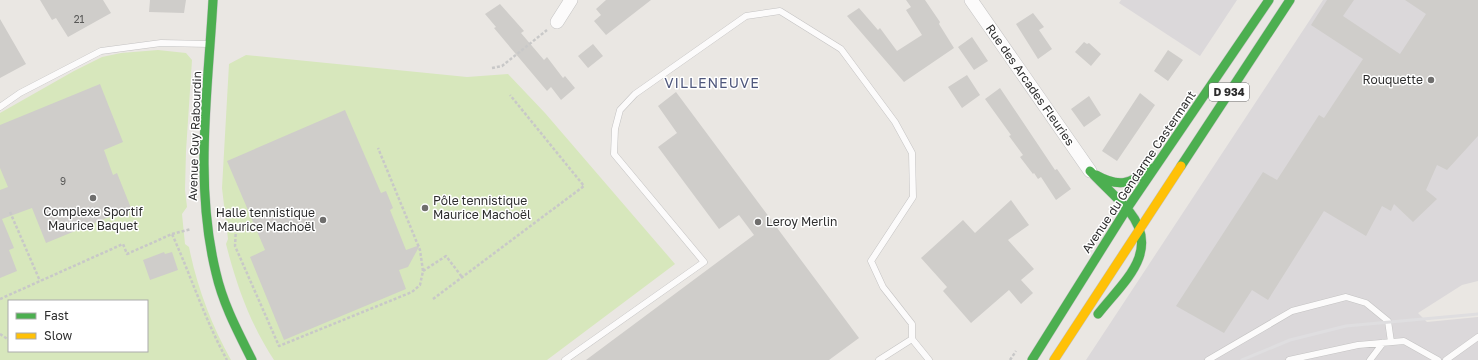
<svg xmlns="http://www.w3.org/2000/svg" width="1478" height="360" font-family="'Golos Text',sans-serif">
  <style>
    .industrial { fill: #dbd8da }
    .pitch { fill: #d7e7bc; fill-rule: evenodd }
    .building { fill: #cfcdca }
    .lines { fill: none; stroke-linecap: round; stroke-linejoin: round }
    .lane-casing { stroke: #c4c3c3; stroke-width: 7 }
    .street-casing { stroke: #c4c3c3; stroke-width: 14 }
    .fast-casing { stroke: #c4c3c3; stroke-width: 10 }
    .slow-casing { stroke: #c4c3c3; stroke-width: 10 }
    .path { stroke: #c8c8c8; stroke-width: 2.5; stroke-dasharray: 3 2; stroke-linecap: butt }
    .lane { stroke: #fcfbfb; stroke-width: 6 }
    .street { stroke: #fcfbfb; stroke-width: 13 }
    .fast { stroke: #4caf50; stroke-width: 9 }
    .slow { stroke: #ffc107; stroke-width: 9 }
    .rail { stroke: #dfdee0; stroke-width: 3 }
    .poi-dot { fill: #6f6e6d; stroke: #fff; stroke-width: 1.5 }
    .labels { text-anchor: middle; stroke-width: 3; stroke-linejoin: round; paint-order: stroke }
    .number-label { font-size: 10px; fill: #575756 }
    .shield { fill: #fff; stroke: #6c6c6c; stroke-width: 1 }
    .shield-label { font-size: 11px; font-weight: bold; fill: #2d2d2d }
    .poi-label { font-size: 12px; fill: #2d2d2d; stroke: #fff; text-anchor: end }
    .street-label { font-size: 12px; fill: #2d2d2d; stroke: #fff }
    .quarter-label { font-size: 14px; letter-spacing: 1px; fill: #4f577c; stroke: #fff }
  </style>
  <rect width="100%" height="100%" fill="#eae7e3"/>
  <path class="industrial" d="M1121,0H1237L1200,56L1119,3Z
    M1323,0H1478V281L1462,285L1418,313L1427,322L1478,317V360H1086Z"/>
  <path class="pitch" d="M158,50L186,53L192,60L186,151L185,190L187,207L182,214L185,244L189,247C197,287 211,324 231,360H0V113L74,71L102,57L121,53ZM9,301H147V351H9Z
    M246,55L467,77L508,74L545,113L675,264L547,360H274C250,323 237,287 226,244L228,239L222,188L229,64Z"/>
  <path class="building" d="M40,0H103L111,13L68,37L56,18L52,20Z
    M150,0H186L184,13L149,12Z
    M606,0H651L606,35L594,21L601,15L596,9Z
    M906,0H925L940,22L939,24L954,48L904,82L847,16L859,8L878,30L880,28L897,51L922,35L906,10L911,7Z
    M1327,0H1354L1343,16L1400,54L1426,14L1405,0H1478V136L1447,170L1437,165L1426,190L1437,199L1413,222L1394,204L1391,211L1382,206L1366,236L1324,211L1268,300L1252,290L1224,333L1176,306L1263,172L1277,180L1319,115L1324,118L1363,59L1311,25Z
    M500,4L524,31L521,33L544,60L547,57L563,78L565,76L575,88L561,100L551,87L547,91L494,28L496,27L485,14Z
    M1033,13L1044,27L1039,30L1052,49L1038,59L1016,24Z
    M0,19L26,64L0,78Z
    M972,37L988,61L974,70L958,47Z
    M1084,42L1087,44L1089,43L1101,54L1091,66L1075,52Z
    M593,44L603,56L588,68L578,56Z
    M1168,50L1183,60L1168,81L1154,71Z
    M967,75L980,95L962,108L948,87Z
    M100,84L123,142L104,150L113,175L117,173L131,208L46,243L32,208L2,219L14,248L9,250L17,271L0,278V190L8,187L0,168V125Z
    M1000,88L1055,170L1057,169L1071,189L1056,200L1041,177L1038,179L1034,173L1033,174L1020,157L1023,155L1009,136L1011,135L985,99Z
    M676,92L859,338L829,360H586L754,235L739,215L719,229L658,147L677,133L658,106Z
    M1140,93L1155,105L1117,161L1102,151Z
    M1089,96L1101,115L1084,127L1071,109Z
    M345,110L381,193L386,191L393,208L390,210L406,250L420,245L408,267L399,270L406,289L284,340L250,257L265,250L227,161Z
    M1011,200L1029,225L1008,240L1034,269L1021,280L1033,293L1021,304L1009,290L971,323L943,291L947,287L921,258L963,220L975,233Z
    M164,252L165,254L172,252L178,270L150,280L143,260Z"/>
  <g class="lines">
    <defs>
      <path id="lane" d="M0,107L20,93L101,51L161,43L209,44
        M565,360L704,262L614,154L615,129L620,110L635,94L746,16L780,11L841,49L895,122L912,153L913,197L871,261L883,287L912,324V339L929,360
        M879,360L912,339
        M1208,360L1292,311L1346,297L1366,303L1388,321L1391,342
        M1289,360L1358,345L1404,341L1438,360
        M1370,360L1383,343
        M1446,360L1478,337"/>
      <path id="street" d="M971,0L1090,171
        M557,22L571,0"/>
      <path id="fast" d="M213,0C208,90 194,184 216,273C223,304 238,332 252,360
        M1181,166L1290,0
        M1090,171C1103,185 1117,197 1129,211C1162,252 1123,282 1098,314
        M1096,175C1119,188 1131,184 1151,168
        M1032,360L1126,210L1269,0"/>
      <path id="slow" d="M1054,360L1181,166"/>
    </defs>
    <use href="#lane" class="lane-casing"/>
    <use href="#street" class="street-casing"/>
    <use href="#fast" class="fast-casing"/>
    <use href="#slow" class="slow-casing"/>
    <path class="path" d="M492,68L502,66L547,30
      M10,212L40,281
      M223,226L236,227L235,246L279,346L412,292L420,285L423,271L420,250L378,148
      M172,234L191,229
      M423,271L446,256L462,277
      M0,299L123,244L127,254L172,234C191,276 205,320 227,360
      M433,299L584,186L510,95
      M0,334L9,340
      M1010,360L1016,351"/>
    <use href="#lane" class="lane"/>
    <use href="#street" class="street"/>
    <use href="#fast" class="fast"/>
    <use href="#slow" class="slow"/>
    <path class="rail" d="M1242,360L1290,340L1346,326L1478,314"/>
  </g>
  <g class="poi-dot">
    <circle cx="1431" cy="80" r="4"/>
    <circle cx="93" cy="198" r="4"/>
    <circle cx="425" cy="208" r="4"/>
    <circle cx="323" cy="220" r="4"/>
    <circle cx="758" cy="222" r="4"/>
  </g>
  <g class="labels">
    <g class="number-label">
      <text x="79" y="23">21</text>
      <text x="63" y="185">9</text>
    </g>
    <rect class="shield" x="1209" y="83" width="40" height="18" rx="3"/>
    <g class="shield-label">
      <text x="1229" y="96">D 934</text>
    </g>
    <g class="poi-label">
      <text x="1423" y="84">Rouquette</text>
      <text x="433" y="205" text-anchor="start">Pôle tennistique<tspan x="433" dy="14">Maurice Machoël</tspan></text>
      <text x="93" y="216" text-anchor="middle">Complexe Sportif<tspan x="93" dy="14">Maurice Baquet</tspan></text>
      <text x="315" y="217">Halle tennistique<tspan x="315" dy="14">Maurice Machoël</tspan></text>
      <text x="766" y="226" text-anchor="start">Leroy Merlin</text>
    </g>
    <g class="street-label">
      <text transform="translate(1030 85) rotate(55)" y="4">Rue des Arcades Fleuries</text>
      <text transform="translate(195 136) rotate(-88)" y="4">Avenue Guy Rabourdin</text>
      <text transform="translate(1139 172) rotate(-56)" y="4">Avenue du Gendarme Castermant</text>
    </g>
    <g class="quarter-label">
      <text x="712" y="88">VILLENEUVE</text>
    </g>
  </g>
  <rect x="8" y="300" width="140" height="52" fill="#ffffff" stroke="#ababab"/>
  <rect x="16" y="313" width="20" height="6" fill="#4caf50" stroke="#ababab"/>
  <text x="44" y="320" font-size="12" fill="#2d2d2d">Fast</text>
  <rect x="16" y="333" width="20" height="6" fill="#ffc107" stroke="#ababab"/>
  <text x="44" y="340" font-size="12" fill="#2d2d2d">Slow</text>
</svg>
